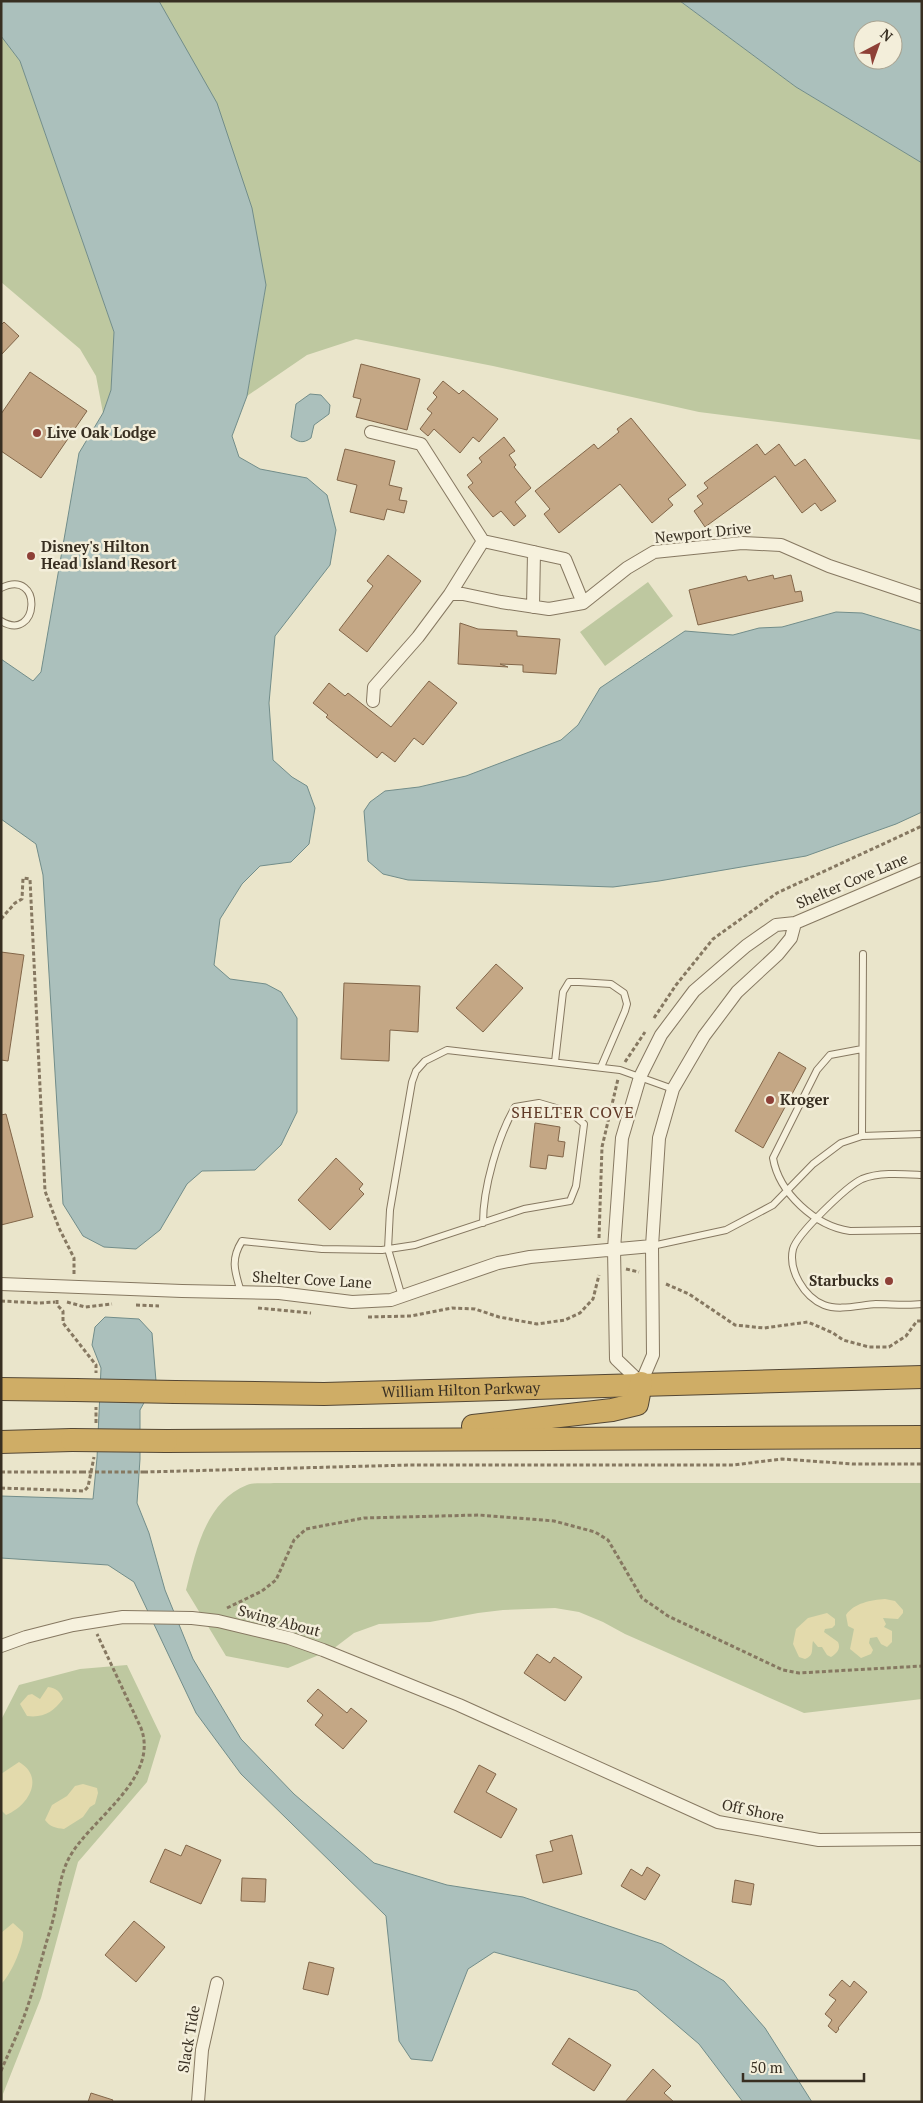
<svg xmlns="http://www.w3.org/2000/svg" width="923" height="2103" font-family="'PT Serif',serif">
  <style>
    .green { fill: #bec8a0 }
    .sand { fill: #e3daac }
    .water { fill: #abc0bc; stroke: #728d8a; fill-rule: evenodd }
    .building { fill: #c4a785; stroke: #826649 }
    .lines { fill: none; stroke-linecap: round; stroke-linejoin: round }
    .lane-casing { stroke: #867861; stroke-width: 8 }
    .street-casing { stroke: #867861; stroke-width: 14 }
    .highway-casing { stroke: #544734; stroke-width: 24 }
    .path { stroke: #867861; stroke-width: 3; stroke-dasharray: 4 2.5; stroke-linecap: butt }
    .lane { stroke: #f6f1dd; stroke-width: 6 }
    .street { stroke: #f6f1dd; stroke-width: 12 }
    .highway { stroke: #cfad66; stroke-width: 22 }
    .highway-bridge-casing { stroke: #544734; stroke-width: 24; stroke-linecap: butt }
    .path-bridge { stroke: #867861; stroke-width: 3; stroke-dasharray: 4 2.5; stroke-linecap: butt }
    .highway-bridge { stroke: #cfad66; stroke-width: 22 }
    .poi-dot { fill: #8e4037; stroke: #f3eeda; stroke-width: 2 }
    .labels { text-anchor: middle; stroke-width: 5; stroke-linejoin: round; paint-order: stroke }
    .poi-label { font-size: 15px; font-weight: bold; fill: #382f22; stroke: #f3eeda; text-anchor: start }
    .street-label { font-size: 15px; fill: #382f22; stroke: #f3eeda }
    .neighbourhood-label { font-size: 16px; letter-spacing: 1px; fill: #603927; stroke: #f3eeda }
  </style>
  <rect width="100%" height="100%" fill="#eae5cb"/>
  <path class="green" d="M159,1H680L796,87L922,163V440L699,412L493,366L356,339L307,355L247,396L266,285Z
    M1,36L20,61L114,332L111,390L103,413L96,376L80,349L1,282Z
    M648,582L673,616L605,666L580,632Z
    M274,1483H922V1699L804,1713L625,1634L603,1622L579,1612L555,1608L503,1610L478,1613L430,1622L379,1624L354,1633L333,1649L288,1668L226,1656L186,1590C196,1551 205,1502 247,1485C255,1482 266,1484 274,1483Z
    M127,1665L161,1736L147,1782L78,1862L41,1998L3,2094V2102H1V1720L19,1685L80,1669Z"/>
  <path class="sand" d="M885,1599L895,1601L903,1610V1613L898,1619L883,1618L886,1624L884,1627L892,1631V1642L887,1647L881,1644L877,1637L870,1638L869,1643L873,1650L871,1654L861,1658L850,1649L854,1629L848,1626L846,1615C854,1603 871,1600 885,1599Z
    M827,1613L835,1619V1625L832,1628L825,1629L824,1632L838,1642C841,1649 837,1653 831,1657L827,1655L822,1647H818L813,1641C811,1649 815,1655 805,1659L799,1657L793,1644L796,1629L808,1618Z
    M48,1687C56,1688 60,1691 63,1699C53,1712 44,1718 27,1716L20,1704L28,1695L32,1694L40,1699Z
    M19,1762C45,1777 29,1806 6,1815L1,1810V1774Z
    M83,1784L97,1788L98,1793L95,1804L90,1807L83,1817L64,1829C56,1828 50,1827 45,1820L52,1805L67,1796L75,1786Z
    M13,1923L23,1932C25,1943 10,1977 1,1984V1933Z"/>
  <path class="water" d="M1,1H159L217,103L252,208L266,285L247,396L232,436L239,457L260,469L307,478L327,495L336,530L330,565L275,636L269,703L273,760L292,777L307,786L315,808L309,844L291,862L260,866L242,884L220,919L214,965L230,979L266,984L281,992L297,1018V1112L281,1145L255,1170L202,1171L187,1184L160,1230L136,1249L104,1247L83,1236L63,1204L43,875L36,844L1,819V659L33,681L41,672L79,453L103,413L111,390L114,332L20,61L1,36Z
    M680,1H922V163L796,87ZM863,30H893V60H863Z
    M310,394L321,395L330,405L329,414L314,425L311,438C303,444 298,442 291,437L296,404Z
    M836,612L862,613L922,631V812L896,824L806,856L659,881L613,887L408,880L383,874L368,861L364,811L370,802L385,791L419,787L466,776L561,740L578,725L600,688L685,631L733,635L759,628L782,627Z
    M105,1317L139,1319L152,1333L156,1381L140,1410V1459L137,1503L149,1533L165,1590L193,1659L241,1739L294,1794L374,1863L447,1885L523,1897L662,1944L724,1981L765,2028L812,2102H743L699,2044L637,1991L494,1952L468,1969L432,2061L411,2059L399,2041L386,1916L241,1774L196,1713L134,1582L108,1565L1,1558V1496L93,1499L97,1458L101,1368L92,1345L95,1327Z"/>
  <path class="building" d="M4,322L19,336L1,355V325Z
    M361,364L420,379L407,430L356,417L361,399L353,397Z
    M30,372L87,411L41,478L1,451V414Z
    M443,381L459,394L463,390L498,419L479,442L473,437L460,453L434,429L428,436L420,429L432,413L427,409L437,397L433,393Z
    M631,418L686,485L668,499L673,505L652,523L620,484L559,533L544,514L550,509L535,491L594,444L598,449L619,432L617,429Z
    M504,437L515,451L509,455L516,465L514,467L531,488L515,502L526,516L514,526L501,511L493,517L468,487L473,483L467,475L482,462L479,458Z
    M757,444L765,455L779,444L795,466L805,459L836,501L821,511L815,503L802,513L775,476L705,527L694,511L703,504L697,496L708,488L704,483Z
    M345,449L395,461L389,485L402,488L399,500L407,501L404,513L387,509L384,520L350,512L357,485L337,480Z
    M388,555L421,581L367,652L339,630L373,586L367,581Z
    M773,575L774,579L791,575L795,592L801,591L803,601L698,625L689,590L746,576L748,581Z
    M460,623L478,629L517,631V636L560,639L556,674L523,672V665L500,664L508,667L458,664Z
    M429,681L457,703L423,745L414,738L395,762L382,752L377,758L326,717L328,715L313,703L329,683L345,696L348,693L391,727Z
    M1,952L24,955L8,1061L1,1060Z
    M496,964L523,988L483,1032L456,1008Z
    M344,983L420,986L418,1032L390,1030L389,1061L341,1059Z
    M779,1052L806,1068L763,1148L735,1131Z
    M6,1114L33,1217L1,1225V1115Z
    M535,1123L560,1127L558,1141L565,1142L563,1157L548,1155L546,1169L530,1167Z
    M336,1158L363,1184L359,1189L364,1194L330,1230L298,1200Z
    M537,1654L550,1663L554,1657L582,1677L565,1701L524,1673Z
    M318,1689L347,1713L351,1708L367,1721L343,1749L315,1725L323,1715L307,1701Z
    M479,1765L496,1774L486,1792L517,1809L501,1838L454,1812Z
    M572,1835L582,1874L543,1883L536,1855L553,1851L550,1841Z
    M186,1845L221,1860L201,1904L150,1882L165,1849L181,1856Z
    M647,1867L660,1875L645,1900L621,1886L631,1869L642,1876Z
    M242,1878L266,1879L265,1902L241,1901Z
    M735,1880L754,1884L751,1905L732,1902Z
    M134,1921L165,1947L136,1982L105,1955Z
    M309,1962L334,1968L328,1995L303,1989Z
    M842,1980L850,1987L854,1981L867,1992L838,2028L839,2029L836,2033L828,2026L832,2020L825,2014L836,2000L829,1995Z
    M569,2038L611,2065L594,2091L552,2064Z
    M653,2069L671,2086L664,2093L674,2102H625Z
    M91,2093L113,2100L112,2102H88Z"/>
  <g class="lines">
    <defs>
      <path id="lane" d="M1,588C44,567 39,644 1,621
        M862,1049L830,1055L817,1070L773,1158C779,1193 815,1226 850,1231L922,1230
        M555,1062L563,992L569,982H579L611,984L624,993L627,1004L625,1011L601,1067
        M862,1136L863,954
        M922,1175C903,1174 879,1172 862,1179C847,1186 797,1234 793,1249C788,1270 804,1297 824,1305C839,1311 860,1305 876,1304C891,1304 907,1306 922,1304
        M652,1246L726,1230L773,1205L813,1164L841,1143L862,1136L922,1134
        M241,1292C235,1272 230,1260 242,1241L322,1249L382,1250L415,1245L524,1209L570,1201L576,1186L584,1124L570,1112L539,1103L515,1107C498,1136 483,1188 483,1223
        M402,1297L388,1249L390,1210L412,1082L416,1071L425,1061L447,1050L620,1070L673,1089"/>
      <path id="street" d="M371,432L421,444L483,541L450,594
        M483,541L565,559L583,603
        M533,607L534,552
        M373,701L374,687L418,637L450,594H463L501,602L549,609L583,603L627,568L654,552L742,543L781,545L829,566L922,597
        M795,923L791,938L778,954L737,992L704,1036L673,1089L659,1138L652,1246L653,1355L641,1383L616,1359L614,1249L622,1138L640,1077L661,1035L694,991L746,946L776,925L795,923L922,869
        M1,1284L182,1291L279,1293L352,1302L391,1300L498,1263L530,1257L652,1246
        M1,1646L26,1637L73,1625L123,1617L192,1618L218,1621L289,1638L323,1650L459,1705L718,1822L819,1840L922,1839
        M198,2102L202,2050L217,1983"/>
      <g id="highway">
        <path d="M1,1389L75,1390"/>
        <path id="s1" d="M175,1392L324,1394L922,1377"/>
        <path d="M473,1426L612,1410L637,1404L641,1383"/>
        <path d="M166,1441L922,1437"/>
        <path d="M1,1442L72,1440"/>
      </g>
    </defs>
    <use href="#lane" class="lane-casing"/>
    <use href="#street" class="street-casing"/>
    <use href="#highway" class="highway-casing"/>
    <path class="path" d="M1,919L15,903L22,899L23,878L30,879L45,1191L59,1228L74,1258V1275
      M654,1018L676,985L713,939L777,893L922,826
      M625,1062L645,1032
      M599,1238L602,1147L618,1079
      M626,1269L639,1272
      M666,1284L689,1294L735,1325L764,1328L808,1322L833,1333L843,1340L869,1347H889L906,1336L917,1321H922
      M57,1300V1305L63,1311V1323L96,1365V1373
      M1,1301L39,1303L55,1302
      M67,1302L85,1307L112,1304
      M136,1305L159,1306
      M258,1308L311,1313
      M368,1317L411,1316L452,1308L475,1309L499,1317L537,1324L565,1320L580,1313L593,1299L599,1275
      M96,1423V1407
      M1,1472H82
      M144,1472L410,1465H733L782,1459L853,1464H922
      M1,1488L84,1491L88,1487L94,1457
      M227,1608L262,1591L276,1580L294,1540L306,1529L364,1518L479,1515L554,1521L595,1532L608,1540L642,1598L668,1616L783,1670L799,1673L922,1666
      M1,2071C8,2054 16,2038 22,2022C34,1991 41,1959 51,1927C58,1904 58,1879 69,1858C90,1819 160,1779 141,1728L97,1634"/>
    <use href="#lane" class="lane"/>
    <use href="#street" class="street"/>
    <use href="#highway" class="highway"/>
    <defs>
      <path id="highway-bridge" d="M75,1390L175,1392
        M72,1440L166,1441"/>
    </defs>
    <use href="#highway-bridge" class="highway-bridge-casing"/>
    <path class="path-bridge" d="M82,1472H144"/>
    <use href="#highway-bridge" class="highway-bridge"/>
  </g>
  <g class="poi-dot">
    <circle cx="37" cy="433" r="5"/>
    <circle cx="31" cy="556" r="5"/>
    <circle cx="770" cy="1100" r="5"/>
    <circle cx="889" cy="1281" r="5"/>
  </g>
  <g class="labels">
    <g class="poi-label">
      <text x="47" y="438">Live Oak Lodge</text>
      <text x="41" y="552">Disney's Hilton<tspan x="41" dy="17">Head Island Resort</tspan></text>
      <text x="780" y="1105">Kroger</text>
      <text x="879" y="1286" text-anchor="end">Starbucks</text>
    </g>
    <g class="street-label">
      <text transform="translate(703 533) rotate(-6)" y="5">Newport Drive</text>
      <text transform="translate(852 881) rotate(-23)" y="5">Shelter Cove Lane</text>
      <text transform="translate(312 1280) rotate(3)" y="5">Shelter Cove Lane</text>
      <text dy="5" stroke="none"><textPath href="#s1" startOffset="286">William Hilton Parkway</textPath></text>
      <text transform="translate(279 1621) rotate(15)" y="5">Swing About</text>
      <text transform="translate(753 1811) rotate(12)" y="5">Off Shore</text>
      <text transform="translate(189 2039) rotate(-80)" y="5">Slack Tide</text>
    </g>
    <g class="neighbourhood-label">
      <text x="573" y="1118">SHELTER COVE</text>
    </g>
  </g>
  <rect width="923" height="2103" fill="none" stroke="#382f22" stroke-width="5"/>
  <g transform="translate(878 45) rotate(41)"><circle r="24" fill="#f3eeda" stroke="#a8a290"/>
  <path d="M0-4L9 19L0 12L-9 19Z" fill="#8e4037"/>
  <text y="-8" font-size="14" font-weight="bold" text-anchor="middle" fill="#382f22">N</text>
  </g>
  <path d="M743 2073v8h121v-8" fill="none" stroke="#382f22" stroke-width="2.5"/>
  <text x="750" y="2073" font-size="15" fill="#382f22" stroke="#f3eeda" stroke-width="4" paint-order="stroke">50 m</text>
</svg>
